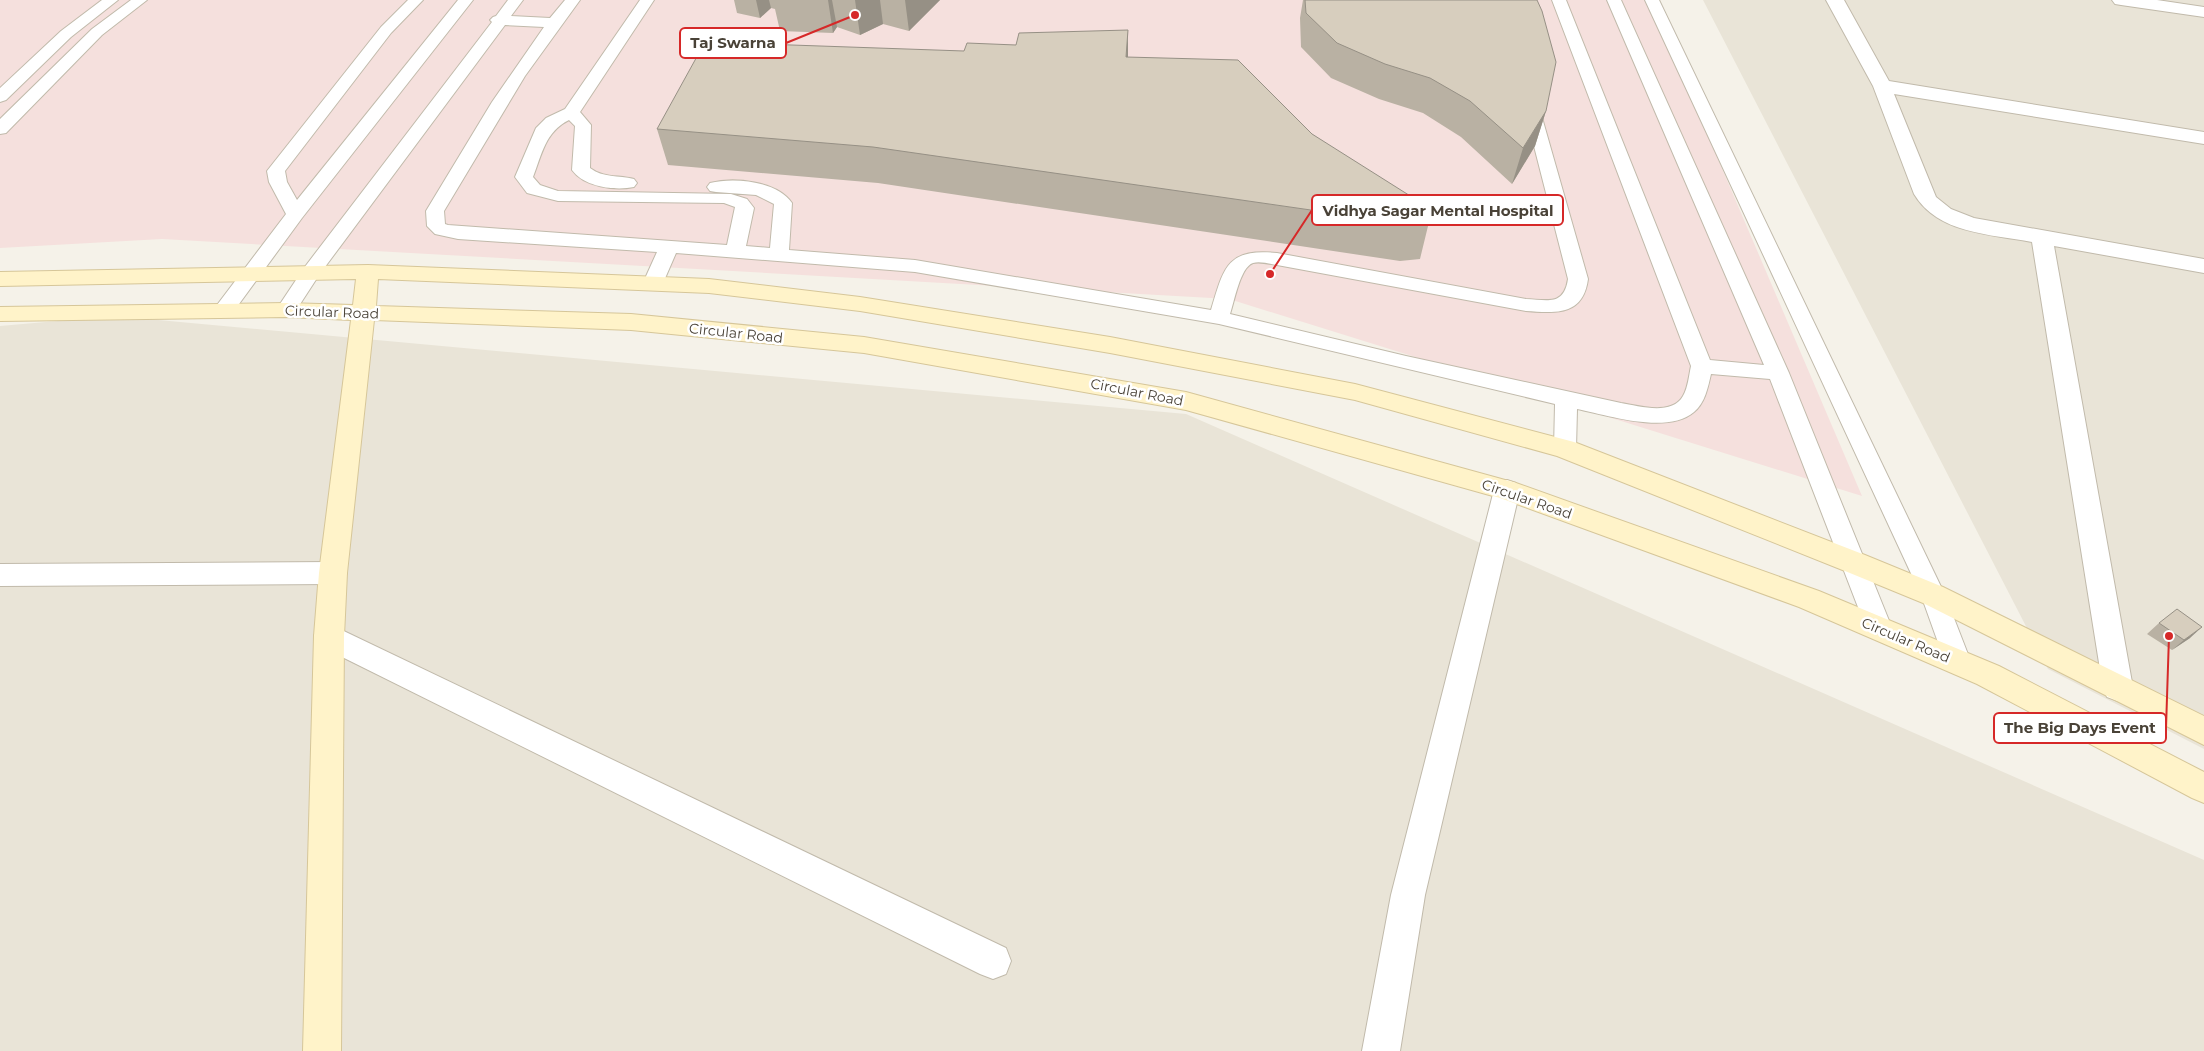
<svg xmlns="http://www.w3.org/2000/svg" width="2204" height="1051" font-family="Montserrat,sans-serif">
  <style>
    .residential { fill: #e9e4d7 }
    .medical { fill: #f5e0dd }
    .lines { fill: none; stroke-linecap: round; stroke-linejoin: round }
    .lane-casing { stroke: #c1baab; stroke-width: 2 }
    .street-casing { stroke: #c1baab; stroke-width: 2 }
    .secondary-casing { stroke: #d6c699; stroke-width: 2 }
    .lane { fill: #fff; fill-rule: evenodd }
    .street { fill: #fff; fill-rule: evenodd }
    .secondary { fill: #fff3c9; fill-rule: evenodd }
    .wall { fill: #b9b1a3 }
    .shaded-wall { fill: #969085 }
    .building { fill: #d7cebe; stroke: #969085 }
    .labels { text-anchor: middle; stroke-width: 5; stroke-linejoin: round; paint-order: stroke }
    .street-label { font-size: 14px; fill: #494237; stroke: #fff }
    .leader { fill: none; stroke: #d62828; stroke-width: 2 }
    .callout-dot { fill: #d62828; stroke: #fff; stroke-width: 2 }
    .callout { fill: #fff; stroke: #d62828; stroke-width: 2 }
    .callout-label { font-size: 15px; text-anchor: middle; font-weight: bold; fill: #494237 }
  </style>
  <rect width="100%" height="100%" fill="#f5f2e9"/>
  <path class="residential" d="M1703,0H2204V749L2048,669Z
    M115,316L1186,414L2204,860V1051H0V326Z"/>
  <path class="medical" d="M0,0H1650L1862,496L1229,299L162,239L0,248Z"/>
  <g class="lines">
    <defs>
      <path id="lane" d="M102,0H118L71,37L6,100L0,102V88L61,31Z
        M131,0H147L102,35L6,133L0,134V119L92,29Z
        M408,0H423L391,33L285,171L287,182L297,200L458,0H473L302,218L231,315L224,316L217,315L214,310L217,305L286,214L269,182L267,171L381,27Z
        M508,0H523L511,16L550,18L565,0H580L525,76L444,211L445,224L448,225L727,245L735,207L724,203L558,201L527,193L515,177L536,128L546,118L565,109L640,0H654L580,112L591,125L590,168C603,178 618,175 634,179L637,183L634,187C615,191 584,187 572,170L575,126L569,120C545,132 542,154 533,177L540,185L558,191L731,194L747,199L754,208L746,246L770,248L774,204L756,195L716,192L710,191L707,187L710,183C734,177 777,181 792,203L789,250L915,260L1211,310C1224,267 1227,248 1277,253L1526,299C1548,300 1564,306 1568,279L1523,103L1525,100H1537L1588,279C1583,316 1556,313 1526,311L1277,265C1270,264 1260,261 1253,263C1240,267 1234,303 1230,314L1406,356L1621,403C1639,406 1672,416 1683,396C1688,388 1689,375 1691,366L1552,0H1566L1710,360L1764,365L1607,0H1621L1789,373L1892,628L1888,635L1879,638L1870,635L1866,628L1770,379L1711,374C1708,387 1705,403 1694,412C1667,435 1607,415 1577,409L1576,449L1573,455L1565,457L1557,455L1554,449L1555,404L1219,324L915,272L676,253L663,283L660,287L653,289L646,287L643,283L657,252L458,239L435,234L427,226L426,211L492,102L544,27L505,25L319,275L293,315L286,316L279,315L276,310L304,268L492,22L490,20L493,17L496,16Z
        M1645,0H1659L1945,595L1971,662L1967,670L1958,673L1949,670L1945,662L1921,595Z"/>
      <path id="street" d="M1826,0H1844L1889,81L2204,132V144L1894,94L1936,197L1951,209L1974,218L2204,259V273L2054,246L2133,688L2129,697L2118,701L2107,697L2103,688L2032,242C1990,234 1938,234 1914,194L1873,86Z
        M2112,0H2157L2204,7V17L2121,5L2115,4Z
        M1507,480L1516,483L1520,490L1425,895L1400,1051H1362L1391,895L1494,490L1498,483Z
        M333,562L343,565L347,573L343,581L333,584L0,586V564Z
        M329,624L1006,948L1011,961L1006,974L993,979L980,974L318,645L314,636L318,627Z"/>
      <path id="secondary" d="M368,265L709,279L860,297L1110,337L1355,384L1574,442L1865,555L1943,587L2204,716V745L1923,603L1845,571L1557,456L1355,400L1110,353L860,311L709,293L378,279L376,306L631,314L864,337L1186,392L1516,483L1819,591L1999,666L2204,772V803L2192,798L1977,684L1799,607L1500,498L1186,410L864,353L631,330L374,320L347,573L344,636L341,1051H303L314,636L319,573L351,320L286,317L0,321V307L286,303L353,305L356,279L0,286V272Z"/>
    </defs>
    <use href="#lane" class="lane-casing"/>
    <use href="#street" class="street-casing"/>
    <use href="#secondary" class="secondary-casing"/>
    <use href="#lane" class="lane"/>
    <use href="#street" class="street"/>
    <use href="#secondary" class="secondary"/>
  </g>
  <path class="wall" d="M734,0H940L909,31L883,24L860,35L837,27L833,33L780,31L775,9L771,8L760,18L737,13Z
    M1303,0H1537L1546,111L1535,146L1512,184L1461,137L1423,113L1379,99L1331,78L1301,47L1300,18Z
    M1128,30V57L1312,134L1429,222L1420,259L1400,261L878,183L668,165L657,129L964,51L1016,45Z
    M2159,623L2190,638L2172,650L2147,634Z"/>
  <path class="shaded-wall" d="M756,0H769L771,8L760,18Z
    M828,0H832L837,27L833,33Z
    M855,0H880L883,24L860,35Z
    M905,0H940L909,31Z
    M1128,30V65L1126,57Z
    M1546,111L1535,146L1512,184L1523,148Z
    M2202,627L2190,638L2172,650L2184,640Z"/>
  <path class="building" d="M1305,0H1537L1542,11L1556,62L1546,111L1523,148L1470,101L1430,78L1385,64L1337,43L1306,13Z
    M1128,30L1126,57L1238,60L1312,134L1423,204L1429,222L1408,224L873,147L657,129L705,42L964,51L967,43L1016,45L1019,33Z
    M2177,609L2202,627L2184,640L2159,623Z"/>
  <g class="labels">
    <g class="street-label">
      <text transform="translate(332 312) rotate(2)" y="5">Circular Road</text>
      <text transform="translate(736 333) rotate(6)" y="5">Circular Road</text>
      <text transform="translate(1137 392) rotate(11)" y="5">Circular Road</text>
      <text transform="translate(1527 499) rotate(19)" y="5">Circular Road</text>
      <text transform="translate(1906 640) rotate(23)" y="5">Circular Road</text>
    </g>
  </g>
  <path class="leader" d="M855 15L786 43M1270 274L1312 210M2169 636L2166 728"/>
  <g class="callout-dot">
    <circle cx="855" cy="15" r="5"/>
    <circle cx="1270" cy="274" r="5"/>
    <circle cx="2169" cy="636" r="5"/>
  </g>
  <g class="callout">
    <rect x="680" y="28" width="106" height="30" rx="5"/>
    <rect x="1312" y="195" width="251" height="30" rx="5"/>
    <rect x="1994" y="713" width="172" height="30" rx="5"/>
  </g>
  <g class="callout-label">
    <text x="733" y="48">Taj Swarna</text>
    <text x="1438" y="216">Vidhya Sagar Mental Hospital</text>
    <text x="2080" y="733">The Big Days Event</text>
  </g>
</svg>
